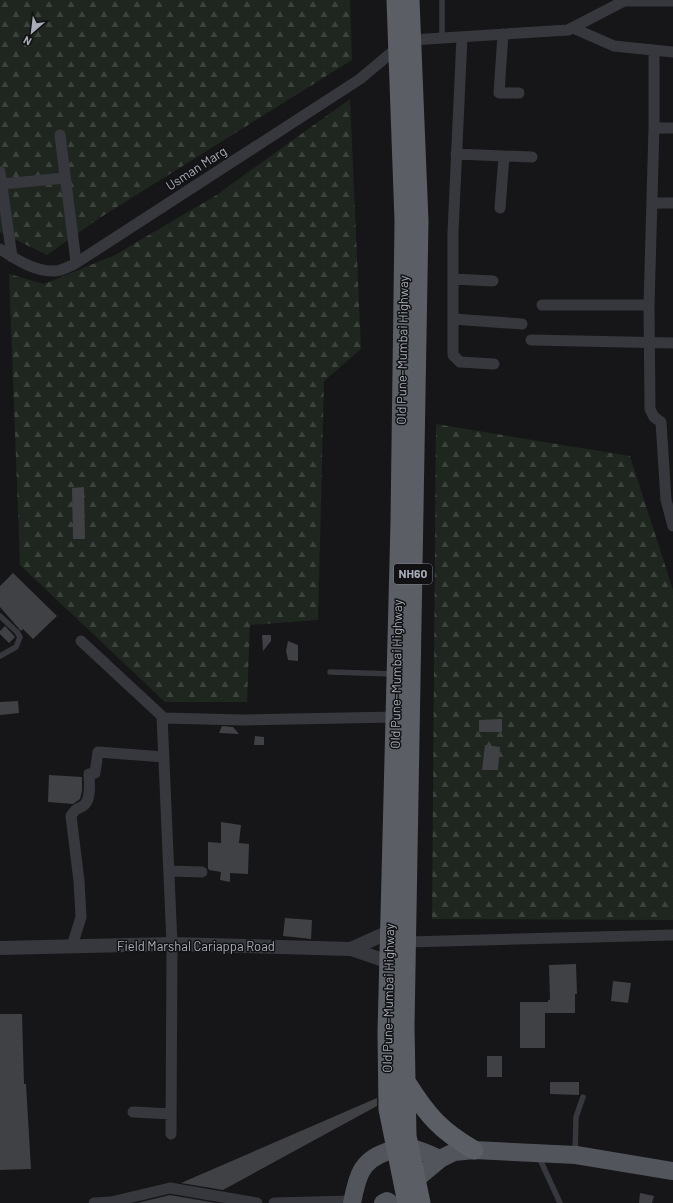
<svg xmlns="http://www.w3.org/2000/svg" width="673" height="1203" font-family="Barlow,sans-serif">
  <style>
    .forest { fill: url(#forest-firs) }
    .building { fill: #404145 }
    .lines { fill: none; stroke-linecap: round; stroke-linejoin: round }
    .service { stroke: #37383d; stroke-width: 5.5 }
    .minor { stroke: #37383d; stroke-width: 11 }
    .tertiary { stroke: #37383d; stroke-width: 14 }
    .primary { stroke: #53555c; stroke-width: 18 }
    .trunk { stroke: #5b5e65; stroke-width: 19 }
    .labels { text-anchor: middle; stroke-width: 3; stroke-linejoin: round; paint-order: stroke }
    .shield { fill: #111113; stroke: #7b7e86; stroke-width: 1 }
    .shield-label { font-size: 12px; font-weight: bold; fill: #a8adb8 }
    .street-label { font-size: 13px; fill: #a8adb8; stroke: #111113 }
  </style>
  <defs>
    <pattern id="forest-firs" width="22" height="20" patternUnits="userSpaceOnUse"><rect width="22" height="20" fill="#1e261f"/><path d="M5 1l3.5 6h-7zM16 11l3.5 6h-7z" fill="#3c433d"/></pattern>
  </defs>
  <rect width="100%" height="100%" fill="#161618"/>
  <path class="forest" d="M0,0H350L352,60L98,219L47,255L0,232Z
    M350,99L361,349L324,381L318,620L250,625L247,702H165L20,565L9,274L44,284L115,255L215,196Z
    M436,424L630,456L673,590V920L432,919Z"/>
  <path class="building" d="M84,487L85,539H73L72,488Z
    M13,573L57,616L33,639L23,629L21,631L0,607V586Z
    M5,626L15,637L9,643L0,634V631Z
    M262,635H271V641L263,651Z
    M288,641L298,645V661L288,660L286,651Z
    M18,701L19,713L0,715V702Z
    M502,719V732H479V720Z
    M222,726L233,727L239,734L219,733Z
    M255,736L264,737V745H254Z
    M485,745L500,747L498,770H482Z
    M49,775L82,777V791L80,799L73,804L48,802Z
    M221,822L241,825L239,843L249,844L248,874L230,873V882L220,880L221,872L209,870L208,868V842L221,843Z
    M285,918L312,920L311,939L283,936Z
    M576,964L577,994H575V1013H545V1048H520V1002H548V1000H550L549,965Z
    M613,981L631,983L628,1003L611,1001Z
    M0,1014H22L24,1084H26L31,1169L0,1170Z
    M487,1056H502V1077H487Z
    M550,1082H579V1095L550,1094Z
    M377,1098V1106L223,1190L181,1183Z
    M640,1193L654,1196L652,1203H639Z
    M170,1195L216,1203H137Z"/>
  <g class="lines">
    <path class="service" d="M442,0V38
      M0,616L17,632L20,637L16,647L0,656
      M330,672L394,674
      M575,1153L576,1117L583,1097
      M538,1155L560,1203"/>
    <path class="minor" d="M573,28L614,46L673,52
      M503,34L499,93H519
      M462,37L453,232V355L460,362L494,364
      M411,40L568,30L624,1H673
      M654,51V128L649,305L650,409L654,417L661,422L666,500L673,526
      M654,128H673
      M60,135L76,262
      M456,154L532,157
      M0,172L12,257
      M2,184L65,178
      M653,203H673
      M500,208L504,156
      M0,249C17,260 35,272 55,271C61,271 67,267 73,265L360,79L397,48
      M453,279L493,281
      M542,305H649
      M453,319L522,324
      M531,340L673,343
      M81,641L164,718L243,720L395,717
      M162,716L172,944L171,1134
      M169,871L202,872
      M407,942L673,935
      M72,946L81,917L79,881L71,816C75,809 77,809 83,806C92,800 89,783 89,774L95,773L98,752L164,757
      M133,1112L171,1114
      M94,1203L111,1202L170,1188L257,1203
      M274,1203L352,1201"/>
    <path class="tertiary" d="M0,948L172,944L351,949L389,932
      M351,949L389,962"/>
    <path class="primary" d="M403,1182L416,1179L440,1159L454,1152L474,1150L576,1155L673,1171
      M352,1203C357,1178 360,1161 386,1152C393,1149 400,1147 407,1148C418,1148 430,1155 440,1159
      M383,1203L387,1201L390,1203"/>
    <path class="trunk" d="M396,0L404,221L400,522L387,1033L388,1109L407,1203
      M410,0L419,221L405,1026L407,1136L421,1203
      M407,1083C427,1115 441,1131 474,1150"/>
  </g>
  <g class="labels">
    <rect class="shield" x="394" y="564" width="38" height="20" rx="3"/>
    <g class="shield-label">
      <text x="413" y="578">NH60</text>
    </g>
    <g class="street-label">
      <text transform="translate(196 168) rotate(-33)" y="5">Usman Marg</text>
      <text transform="translate(402 350) rotate(-89)" y="5">Old Pune–Mumbai Highway</text>
      <text transform="translate(396 674) rotate(-89)" y="5">Old Pune–Mumbai Highway</text>
      <text x="196" y="951">Field Marshal Cariappa Road</text>
      <text transform="translate(388 998) rotate(-89)" y="5">Old Pune–Mumbai Highway</text>
    </g>
  </g>
  <g transform="translate(32 32) rotate(208)" stroke="#111113" stroke-width="3" paint-order="stroke">
  <path d="M0-3L7 15L0 10L-7 15Z" fill="#a8adb8"/>
  <text y="-6" font-size="11" font-weight="bold" text-anchor="middle" fill="#a8adb8">N</text>
  </g>
</svg>
